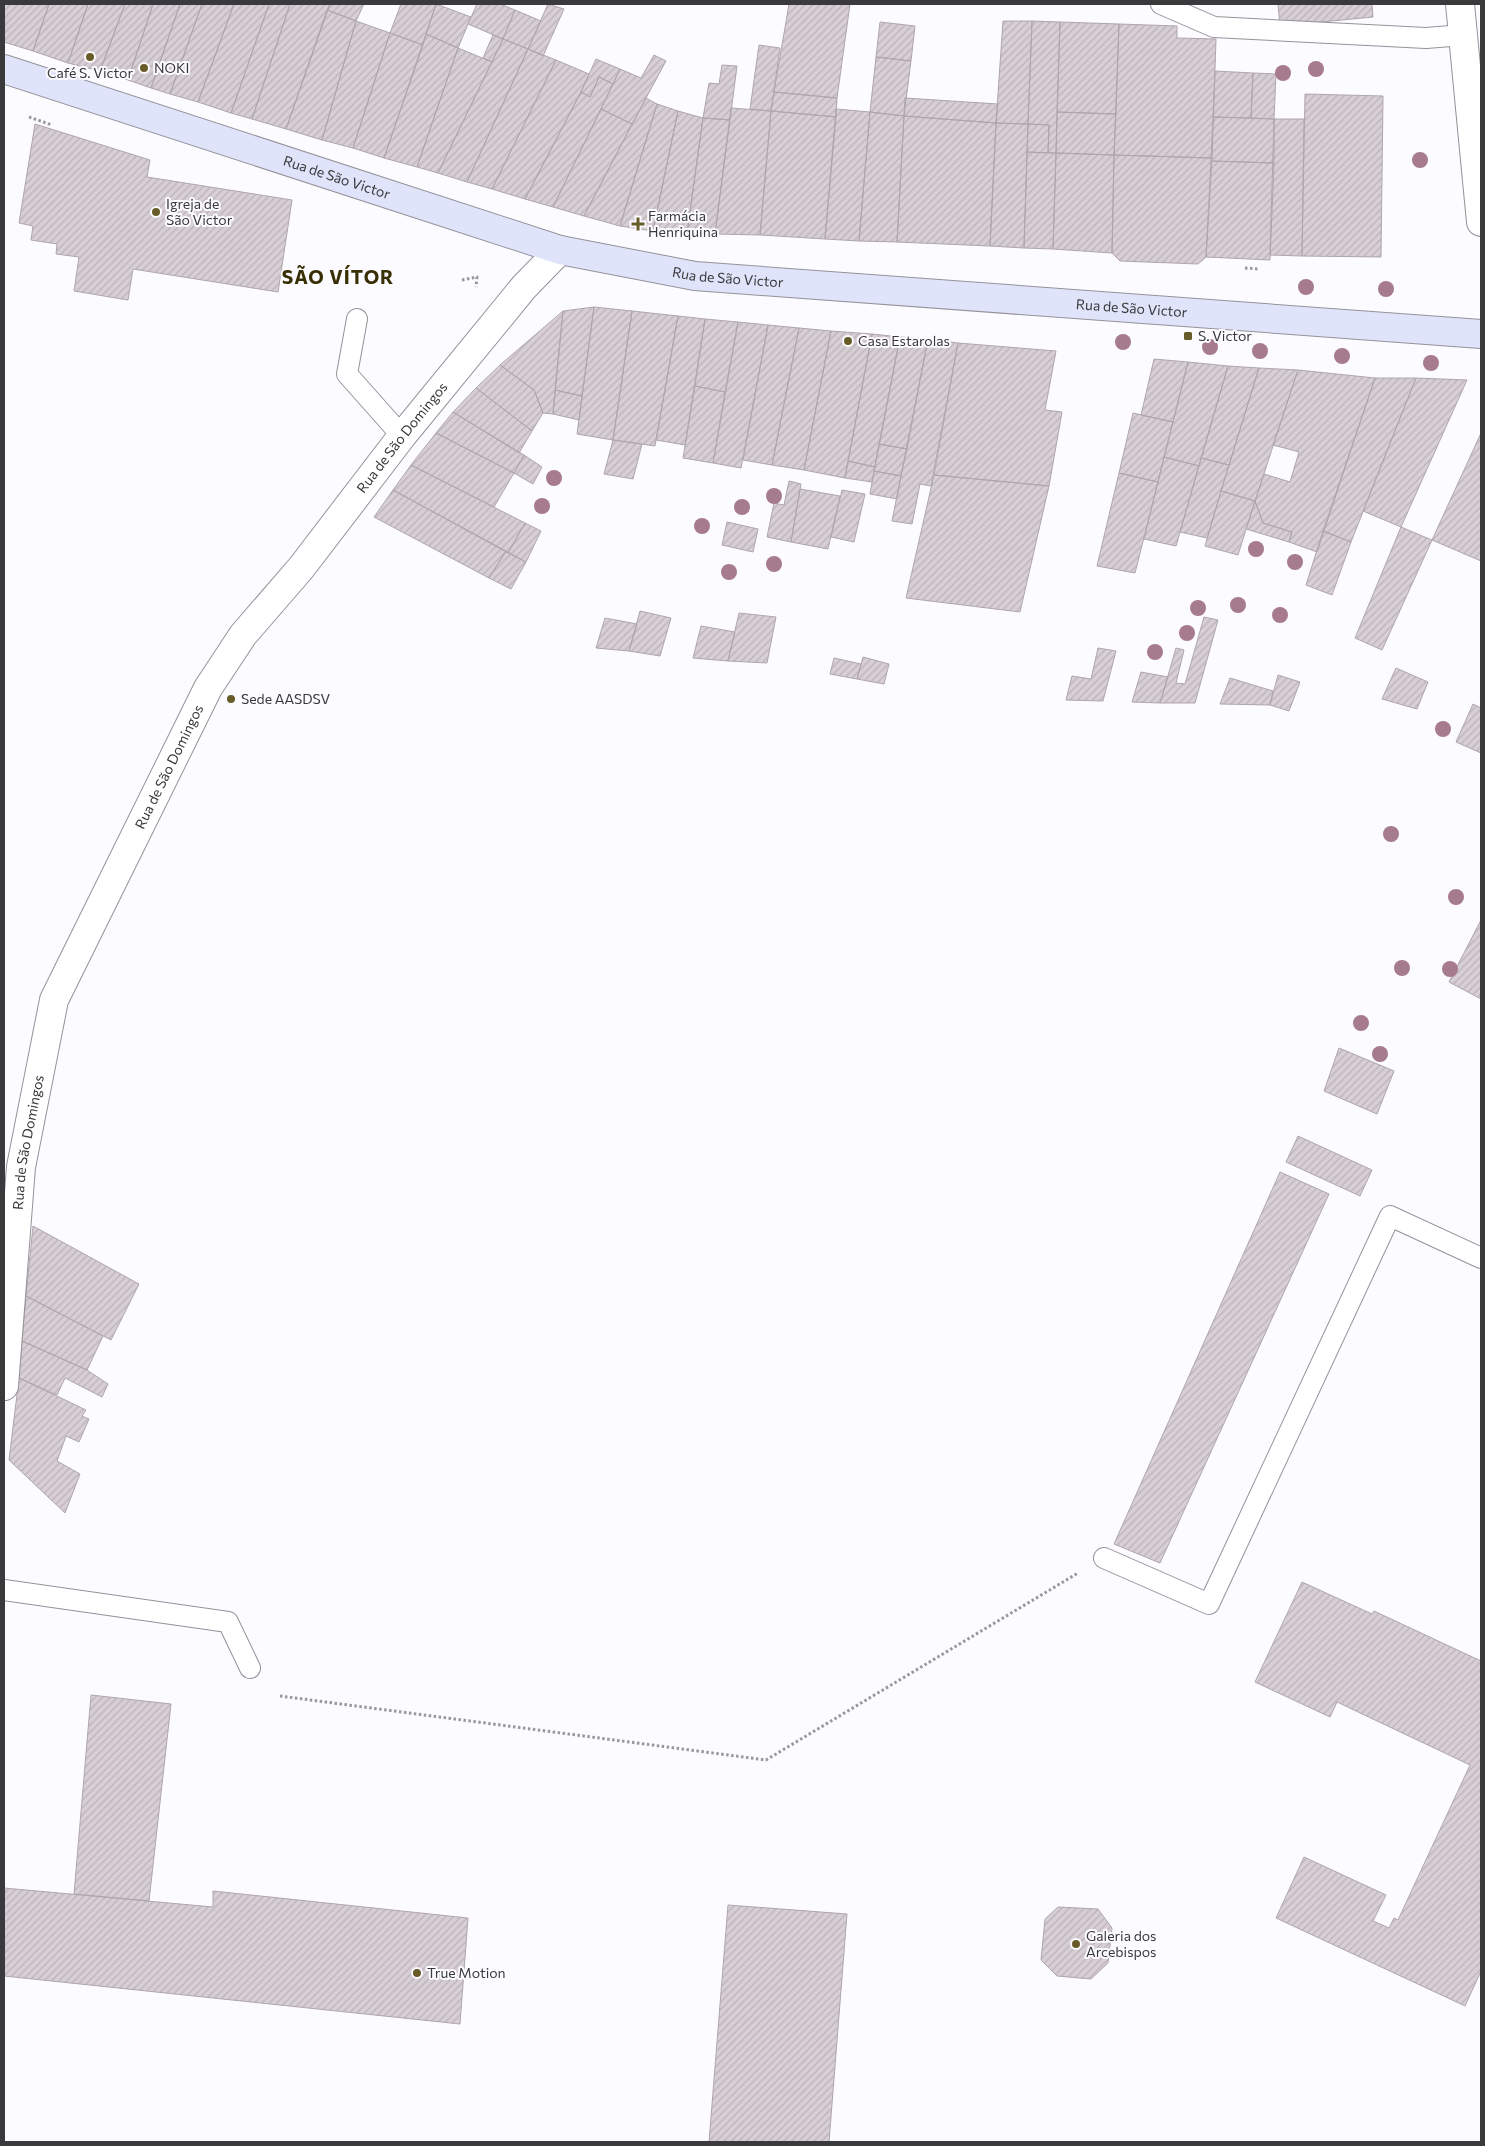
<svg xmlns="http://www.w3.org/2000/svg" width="1485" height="2146" font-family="Commissioner,sans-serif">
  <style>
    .building { fill: url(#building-hatch); stroke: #afa6ac }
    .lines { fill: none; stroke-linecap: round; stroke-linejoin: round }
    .lane-casing { stroke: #95929a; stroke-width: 22 }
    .street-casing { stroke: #95929a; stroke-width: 30 }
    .secondary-casing { stroke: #95929a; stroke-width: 30 }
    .path { stroke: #98979b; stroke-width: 3; stroke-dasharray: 2.5 2.5; stroke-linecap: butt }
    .lane { stroke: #fff; stroke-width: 20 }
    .street { stroke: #fff; stroke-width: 28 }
    .secondary { stroke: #e0e4fa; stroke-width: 28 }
    .tree { fill: #a67b8b }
    .poi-dot { fill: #675c28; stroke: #fcfbff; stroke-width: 2 }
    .labels { text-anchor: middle; stroke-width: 4; stroke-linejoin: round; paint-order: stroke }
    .poi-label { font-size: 14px; fill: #3a393c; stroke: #fcfbff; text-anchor: start }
    .street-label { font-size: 14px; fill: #3a393c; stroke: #fcfbff }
    .district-label { font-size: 19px; font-weight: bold; letter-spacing: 1px; fill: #382f04; stroke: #fcfbff }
  </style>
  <defs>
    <pattern id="building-hatch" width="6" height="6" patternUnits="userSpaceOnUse" patternTransform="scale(1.25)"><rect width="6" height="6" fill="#d8cfd5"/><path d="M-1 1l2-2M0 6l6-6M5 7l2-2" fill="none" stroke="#bab2b8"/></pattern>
  </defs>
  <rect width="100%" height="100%" fill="#fcfbff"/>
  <path class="building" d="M4,4H49L33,51L4,42Z
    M49,4H88L68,63L33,51Z
    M88,4H125L100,71L68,63Z
    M125,4H153L128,80L100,71Z
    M153,4H180L151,88L128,80Z
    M180,4H202L170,94L151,88Z
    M202,4H234L198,102L170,94Z
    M234,4H269L231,113L198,102Z
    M269,4H290L252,119L231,113Z
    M290,4H330L286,129L252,119Z
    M330,4H364L356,21L327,10Z
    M401,4H436L423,45L390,33Z
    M436,4L471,17L458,48L426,34Z
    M477,4H500L515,10L503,39L468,24Z
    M548,4L564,9L543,56L528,49Z
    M789,4H850L837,98L774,92Z
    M1278,4H1372L1373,17L1280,26Z
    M327,10L356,21L322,140L286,129Z
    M515,10L541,21L528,49L503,39Z
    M356,21L390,33L353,148L322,140Z
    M1003,21H1032L1028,124L996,123Z
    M1032,21L1060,22L1056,153H1048L1049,125L1028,124Z
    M880,22L915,26L911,61L876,57Z
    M1060,22L1119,24L1116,114L1057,112Z
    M1119,24L1177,26V38L1216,39L1212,158L1114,155Z
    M390,33L423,45L384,158L353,148Z
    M426,34L458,48L417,167L384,158Z
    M493,35L503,39L492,62L483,58Z
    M503,39L528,49L467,182L438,173Z
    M759,45L780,48L771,111L750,109Z
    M458,48L492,62L438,173L417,167Z
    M528,49L556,60L492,189L467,182Z
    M654,55L666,61L632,124L601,109L620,69L641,78Z
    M876,57L911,61L904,116L870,112Z
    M596,59L620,69L613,84L599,77L590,97L581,92Z
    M556,60L589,74L581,92L525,199L492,189Z
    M722,65L737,66L730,120L703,118L709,83L719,84Z
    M1215,71L1253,73L1251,118L1213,117Z
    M1253,73L1276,74L1274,119L1251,118Z
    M599,77L613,84L553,207L525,199L581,92L590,97Z
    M774,92L837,98L836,117L771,111Z
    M1305,94L1383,96L1381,257L1302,256Z
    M646,98L657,104L620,226L584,216Z
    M905,98L998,104L996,123L904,116Z
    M657,104L678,111L653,231L620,226Z
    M731,108L771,111L760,235L715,234Z
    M601,109L632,124L584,216L553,207Z
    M836,109L870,112L859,241L825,239Z
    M678,111L703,118L687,233L653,231Z
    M771,111L836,117L825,239L760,235Z
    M870,112L904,116L897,242L859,241Z
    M1057,112L1116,114L1114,155L1056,153Z
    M904,116L996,123L990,246L897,242Z
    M1213,117L1274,119V163L1211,161Z
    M703,118L730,120L715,234L687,233Z
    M1274,119H1304L1302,256L1270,255Z
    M996,123L1028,124L1024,248L990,246Z
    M35,124L150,160L147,177L292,200L278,292L133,269L128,300L74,291L79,257L56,254L57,244L31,240L33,226L19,223Z
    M1028,124L1049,125L1048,153L1027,152Z
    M1027,152L1056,153L1053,249L1024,248Z
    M1056,153L1114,155L1112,253L1053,249Z
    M1114,155L1212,158L1206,257L1198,264L1120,261L1112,253Z
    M1211,161L1274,163L1270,260L1206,257Z
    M594,307L632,311L613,440L577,434Z
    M594,307L582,396L555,390L563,311Z
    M563,311L553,414L543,413L534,390L500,365Z
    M632,311L678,316L655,446L613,440Z
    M678,316L705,319L685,445L656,440Z
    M705,319L738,322L725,392L695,386Z
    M738,322L768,325L741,468L713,463Z
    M768,325L799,328L772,465L743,460Z
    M799,328L831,331L804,470L772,465Z
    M831,331L872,334L845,478L804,470Z
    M872,334L900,337L875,467L848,461Z
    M900,337L928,339L907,449L879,444Z
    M928,339L958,343L931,486L920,484L912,524L892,521Z
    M958,343L1056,351L1045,410L1062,412L1049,486L934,475Z
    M1154,359L1188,362L1173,422L1141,415Z
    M1188,362L1228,366L1199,466L1164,457Z
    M500,365L534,390L543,413L532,431L476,388Z
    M1228,366L1259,368L1229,465L1201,458Z
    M1259,368L1298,370L1255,501L1221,491Z
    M1298,370L1375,378L1317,552L1289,542L1292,532L1263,523L1255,501L1264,474L1290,482L1299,452L1273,445Z
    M1375,378H1416L1351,542L1323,531Z
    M1416,378L1467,380L1401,527L1363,511Z
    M695,386L725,392L713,463L683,458Z
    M476,388L532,431L519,453L453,412Z
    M555,390L582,396L579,420L553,414Z
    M453,412L524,455L514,473L436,433Z
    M1133,413L1173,422L1158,482L1119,473Z
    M436,433L514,473L494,507L411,465Z
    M1481,433V561L1432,540Z
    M613,440L642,444L633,479L604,474Z
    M879,444L907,449L901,476L874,471Z
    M524,455L542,467L533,484L514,473Z
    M1164,457L1199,466L1176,546L1144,539Z
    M1201,458L1229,465L1207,538L1180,532Z
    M848,461L875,467L872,482L845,478Z
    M411,465L525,523L508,553L393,490Z
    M874,471L901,476L897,499L870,494Z
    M1119,473L1158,482L1135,573L1097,566Z
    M934,475L1049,486L1020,612L906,598Z
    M789,481L801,484L791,542L767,537L774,503L784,505Z
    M800,489L840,496L828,549L791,542Z
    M393,490L506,551L489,578L374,517Z
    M842,490L865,494L854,542L831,537Z
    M1221,491L1255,501L1238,555L1205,546Z
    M1255,501L1263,523L1292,532L1289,542L1246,529Z
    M727,522L758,529L753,552L722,545Z
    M525,523L541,531L526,562L508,553Z
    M1401,527L1432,540L1382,650L1355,638Z
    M1323,531L1351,542L1332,595L1306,585Z
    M506,551L526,562L511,589L489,578Z
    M640,611L671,618L660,656L629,651Z
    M739,613L776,617L767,663L728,661Z
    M1204,617L1218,620L1195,703H1160L1176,648L1184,650L1176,683L1185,684Z
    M605,618L637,624L629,651L596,648Z
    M701,626L735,632L728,661L693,658Z
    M1098,648L1116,651L1103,701L1066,700L1072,676L1091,679Z
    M863,657L889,664L884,684L857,679Z
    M834,658L861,664L857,679L830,674Z
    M1396,668L1428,682L1417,709L1382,699Z
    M1141,672L1168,677L1160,703L1132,702Z
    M1278,675L1300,682L1289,711L1270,705Z
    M1230,678L1273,691L1270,705L1220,704Z
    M1473,704L1481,708V753L1456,742Z
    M1481,920V999L1449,982Z
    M1339,1048L1394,1071L1377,1114L1324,1091Z
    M1298,1136L1372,1170L1360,1196L1286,1162Z
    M1280,1172L1329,1194L1160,1563L1114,1544Z
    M33,1226L139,1284L111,1340L26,1296Z
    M26,1296L103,1336L87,1370L22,1341Z
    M22,1341L87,1370L108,1384L102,1397L65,1378L57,1395L19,1378Z
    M19,1378L86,1410L82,1416L89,1419L79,1442L66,1436L57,1461L80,1474L65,1513L9,1460Z
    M1302,1582L1372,1614L1374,1611L1481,1661V1971L1465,2006L1276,1918L1304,1857L1386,1895L1373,1921L1389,1928L1394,1918L1398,1920L1470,1765L1337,1702L1330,1717L1255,1682Z
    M91,1695L171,1704L149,1901L74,1894Z
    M4,1888L213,1907V1891L468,1918L460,2024L4,1976Z
    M728,1905L847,1914L829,2142H709Z
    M1058,1907L1098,1909L1112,1928L1108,1963L1091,1979L1057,1976L1041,1960L1045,1919Z"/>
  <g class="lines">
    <defs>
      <path id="lane" d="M1161,4L1214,27L1426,38L1464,35
        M357,319L347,374L402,436
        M1104,1558L1209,1604L1390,1216L1481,1258
        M4,1590L228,1622L250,1668"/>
      <g id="street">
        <path d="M1460,4L1481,222"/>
        <path id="s1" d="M4,1386L21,1167L54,1000L208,688L243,635L301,568L402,436L524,287L560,250"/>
      </g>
      <g id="secondary">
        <path id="s2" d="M4,69L560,250L695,276L1481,334"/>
      </g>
    </defs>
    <use href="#lane" class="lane-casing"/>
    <use href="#street" class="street-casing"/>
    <use href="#secondary" class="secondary-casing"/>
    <path class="path" d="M29,117L52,125
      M1245,268L1259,269
      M462,280L477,277L476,287
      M280,1696L766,1760L1078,1573"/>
    <use href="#lane" class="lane"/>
    <use href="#street" class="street"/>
    <use href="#secondary" class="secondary"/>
  </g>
  <g class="tree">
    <circle cx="1316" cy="69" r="8"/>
    <circle cx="1283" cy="73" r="8"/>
    <circle cx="1420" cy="160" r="8"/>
    <circle cx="1306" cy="287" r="8"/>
    <circle cx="1386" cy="289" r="8"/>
    <circle cx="1123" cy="342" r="8"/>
    <circle cx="1210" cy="347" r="8"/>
    <circle cx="1260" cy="351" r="8"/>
    <circle cx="1342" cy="356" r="8"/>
    <circle cx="1431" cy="363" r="8"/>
    <circle cx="554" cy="478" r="8"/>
    <circle cx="774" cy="496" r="8"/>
    <circle cx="542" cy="506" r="8"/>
    <circle cx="742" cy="507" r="8"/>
    <circle cx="702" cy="526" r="8"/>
    <circle cx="1256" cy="549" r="8"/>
    <circle cx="1295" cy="562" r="8"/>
    <circle cx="774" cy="564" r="8"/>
    <circle cx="729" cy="572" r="8"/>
    <circle cx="1238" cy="605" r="8"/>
    <circle cx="1198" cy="608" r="8"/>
    <circle cx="1280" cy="615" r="8"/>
    <circle cx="1187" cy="633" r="8"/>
    <circle cx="1155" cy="652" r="8"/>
    <circle cx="1443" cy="729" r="8"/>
    <circle cx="1391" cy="834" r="8"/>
    <circle cx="1456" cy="897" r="8"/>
    <circle cx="1402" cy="968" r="8"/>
    <circle cx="1450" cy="969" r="8"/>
    <circle cx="1361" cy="1023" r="8"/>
    <circle cx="1380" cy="1054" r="8"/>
  </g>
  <g class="poi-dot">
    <circle cx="90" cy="57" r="5"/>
    <circle cx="144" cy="68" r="5"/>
    <circle cx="156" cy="212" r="5"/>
    <path d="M635.5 216.5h5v5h5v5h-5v5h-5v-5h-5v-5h5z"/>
    <rect x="1183" y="331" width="10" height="10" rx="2.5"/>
    <circle cx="848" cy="341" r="5"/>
    <circle cx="231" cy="699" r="5"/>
    <circle cx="1076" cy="1944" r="5"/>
    <circle cx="417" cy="1973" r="5"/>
  </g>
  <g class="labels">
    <g class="poi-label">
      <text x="154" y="73">NOKI</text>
      <text x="90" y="78" text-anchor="middle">Café S. Victor</text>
      <text x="166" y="209">Igreja de<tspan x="166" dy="16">São Victor</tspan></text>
      <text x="648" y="221">Farmácia<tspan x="648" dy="16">Henriquina</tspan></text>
      <text x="1198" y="341">S. Victor</text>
      <text x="858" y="346">Casa Estarolas</text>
      <text x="241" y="704">Sede AASDSV</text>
      <text x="1086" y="1941">Galeria dos<tspan x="1086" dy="16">Arcebispos</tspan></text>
      <text x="427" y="1978">True Motion</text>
    </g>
    <g class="street-label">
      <text dy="5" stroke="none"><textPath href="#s2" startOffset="350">Rua de São Victor</textPath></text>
      <text dy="5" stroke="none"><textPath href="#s2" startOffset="755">Rua de São Victor</textPath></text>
      <text dy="5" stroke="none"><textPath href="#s2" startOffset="1160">Rua de São Victor</textPath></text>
      <text dy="5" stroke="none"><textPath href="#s1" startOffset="1055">Rua de São Domingos</textPath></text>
      <text dy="5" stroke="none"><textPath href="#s1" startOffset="650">Rua de São Domingos</textPath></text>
      <text dy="5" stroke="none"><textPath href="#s1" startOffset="245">Rua de São Domingos</textPath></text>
    </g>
    <g class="district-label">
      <text x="338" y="284">SÃO VÍTOR</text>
    </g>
  </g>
  <rect width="1485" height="2146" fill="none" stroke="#3a393c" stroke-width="10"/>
</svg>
